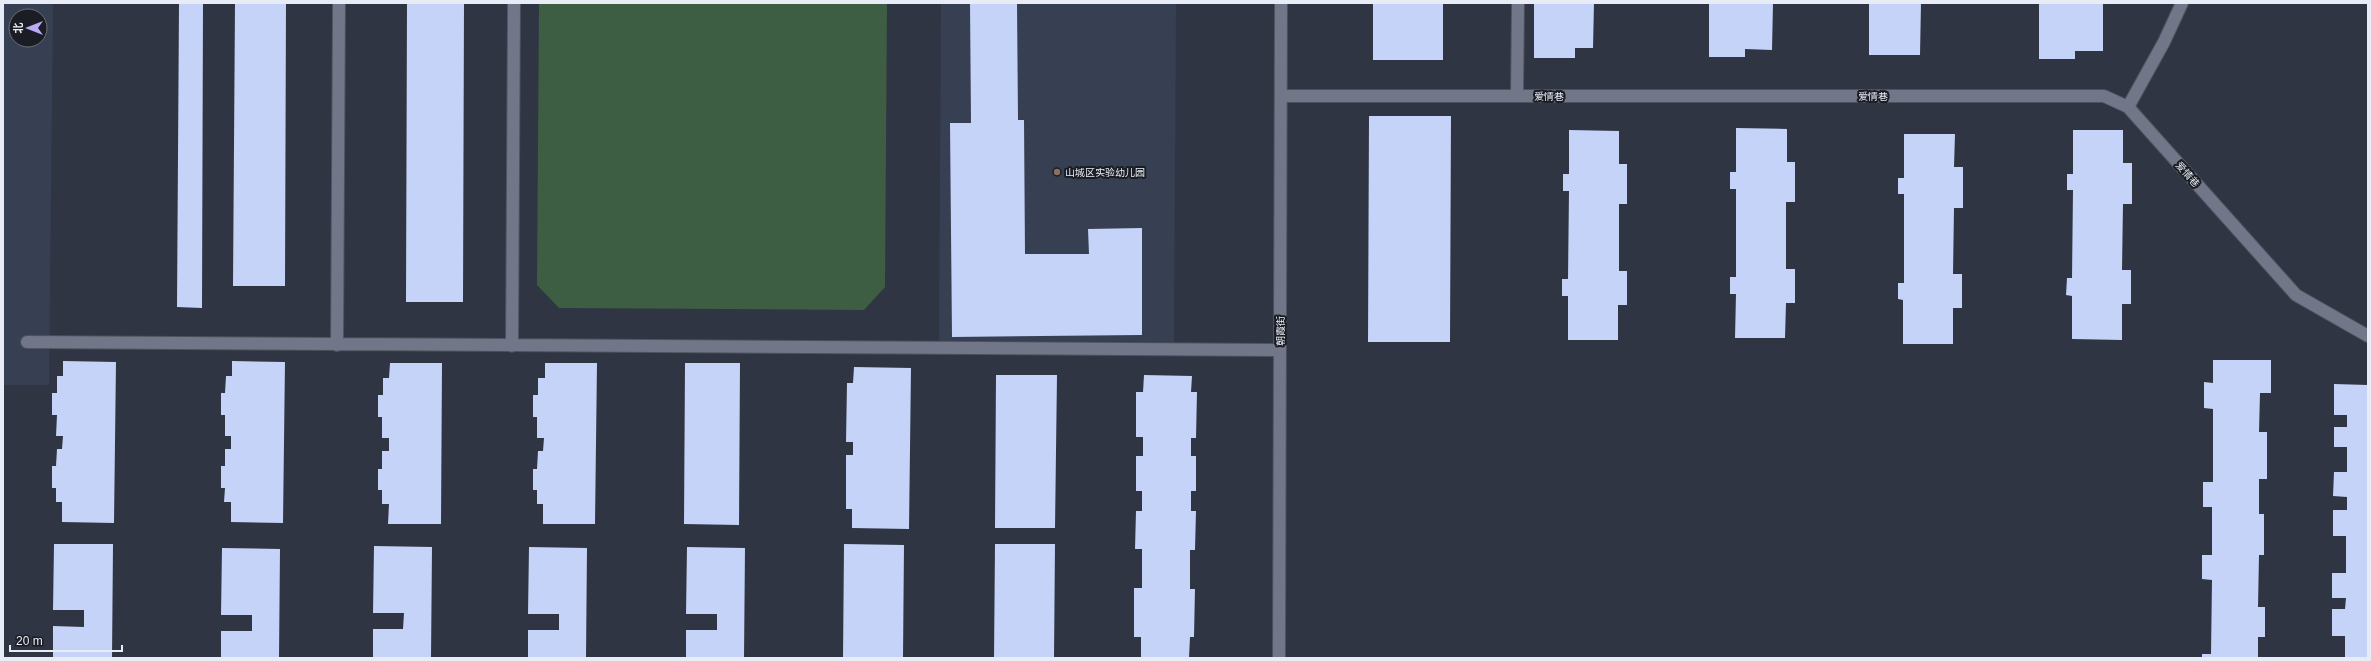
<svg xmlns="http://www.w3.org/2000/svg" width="2371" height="661" font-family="Helvetica,'Noto Sans SC',sans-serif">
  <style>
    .built { fill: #373f52; fill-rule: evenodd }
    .green { fill: #3d5e43 }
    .building { fill: #c4d3f7 }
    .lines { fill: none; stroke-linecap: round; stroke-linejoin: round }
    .minor-casing { stroke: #4d525e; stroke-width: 14 }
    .minor { stroke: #717788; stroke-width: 12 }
    .education-dot { fill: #8d6e63; stroke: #1a1d23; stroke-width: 1.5 }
    .labels { text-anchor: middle; stroke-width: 4; stroke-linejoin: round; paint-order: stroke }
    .street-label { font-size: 10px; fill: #e8ecf6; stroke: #1a1d23 }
    .poi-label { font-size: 10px; fill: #e8ecf6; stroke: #1a1d23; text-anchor: start }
  </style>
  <rect width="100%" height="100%" fill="#2f3543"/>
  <path class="built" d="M3,3H53L49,385H3ZM16,16H40V40H16Z
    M941,3H1176L1174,342L939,341Z"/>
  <path class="green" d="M539,3H887L885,287L864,310L559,308L537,285Z"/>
  <path class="building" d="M179,3H203L202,308L177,307Z
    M235,3H286L285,286H233Z
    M407,3H464L463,302H406Z
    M970,3H1017L1018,120H1024L1025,254H1089L1088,229L1142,228V335L952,337L950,123H971Z
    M1373,3H1443V60H1373Z
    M1534,3H1594L1593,48H1575V58H1534Z
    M1709,3H1773L1772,50L1745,49V57H1709Z
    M1869,3H1921L1920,55H1869Z
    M2039,3H2103V51H2075V59H2039Z
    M1369,116H1451L1450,342H1368Z
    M1736,128L1787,129V162H1795V202H1786V269H1795V303H1786L1785,338H1735L1736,294H1730V277H1736V189H1730V172H1736Z
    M1569,130L1619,131V164H1627V204H1619V271H1627V305H1618V340H1568V296H1562V279H1568L1569,191H1563V174H1569Z
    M2073,130H2123V163H2132V204H2123L2122,270H2131V304H2122V340L2072,339V296L2066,295L2067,278H2072L2073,190H2067V174H2073Z
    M1904,134H1955L1954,167H1963V208H1954L1953,274H1962V308H1953V344H1903V300L1898,299V283H1904V194H1898V178H1904Z
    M2213,360H2271V393H2260L2259,432H2267V479H2259V514H2264V555H2259L2258,607H2265V637H2258V658H2202V654H2211L2212,580L2202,579V555H2212V507H2203V482H2213V409L2204,408V382L2213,383Z
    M63,361L116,362L114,523L62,522V502H56V488H52V466H56L57,449H62L63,436H56L57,415H52V393H57V376H63Z
    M232,361L285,362L283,523L231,522V502H224L225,488H221V466H225V449H231V436H225V415H221V393H225L226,376H232Z
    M390,363H442L441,524H388L389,504H382V490H378V469H382V451H389V438H382V417H378V395H383V378H389Z
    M545,363H597L595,524H543V504H537V490H533V469H537L538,451H543L544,438H537V417H533V395H538V378H545Z
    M685,363H740L739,525L684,524Z
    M854,367L911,368L909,529L852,528V509H846V455H853V442H846L847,383H853Z
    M996,375H1057L1055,528H995Z
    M1144,375L1192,376L1191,392H1197L1196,438H1191V456H1196V491H1191V511H1196L1195,550H1190V589H1195L1194,637H1190L1189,658H1141V637H1134V588H1142V549H1135L1136,511H1142V491H1136V456H1143V437H1136V392H1143Z
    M2334,384L2368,385V658H2345V636H2332V609H2345L2346,598H2332V573H2346V536H2333V510H2347V497L2333,496L2334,472H2347V447H2334V427H2347V415H2334Z
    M54,544H113L112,658H53V626L84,627V610H53Z
    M844,544L904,545L903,658H843Z
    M995,544H1055L1054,658H994Z
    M374,546L432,547L431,658H373V629H403L404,613H373Z
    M529,547L587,548L586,658H528V630H559V614H528Z
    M687,547L745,548L744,658H686V630H717V614H686Z
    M222,548L280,549L279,658H221V631H252V615H221Z"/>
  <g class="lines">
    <defs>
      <path id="minor" d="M1281,96H2104L2128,107L2296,295L2368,336
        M1517,96L1518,3
        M2128,107L2164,42L2182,3
        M27,342L1280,350
        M337,345L339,3
        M512,346L514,3
        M1279,658L1281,3"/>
    </defs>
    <use href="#minor" class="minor-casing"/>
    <use href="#minor" class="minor"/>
  </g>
  <circle class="education-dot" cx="1057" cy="172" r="4"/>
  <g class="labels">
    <g class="street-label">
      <text x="1549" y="100">爱情巷</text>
      <text x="1873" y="100">爱情巷</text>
      <text transform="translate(2188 174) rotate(48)" y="4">爱情巷</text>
      <text transform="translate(1280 331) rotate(-90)" y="4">朝霞街</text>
    </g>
    <g class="poi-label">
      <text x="1065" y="176">山城区实验幼儿园</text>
    </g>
  </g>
  <rect width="2371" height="661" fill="none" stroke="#e8ecf6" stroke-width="8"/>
  <g transform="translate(28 28) rotate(270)"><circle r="19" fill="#1a1d23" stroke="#6c7077"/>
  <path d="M0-3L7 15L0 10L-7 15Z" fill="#bcaaf6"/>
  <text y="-6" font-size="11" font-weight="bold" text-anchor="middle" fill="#e8ecf6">北</text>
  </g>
  <path d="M10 645v6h112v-6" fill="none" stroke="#e8ecf6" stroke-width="2"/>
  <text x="16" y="645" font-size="12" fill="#e8ecf6" stroke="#1a1d23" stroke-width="3" paint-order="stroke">20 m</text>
</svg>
